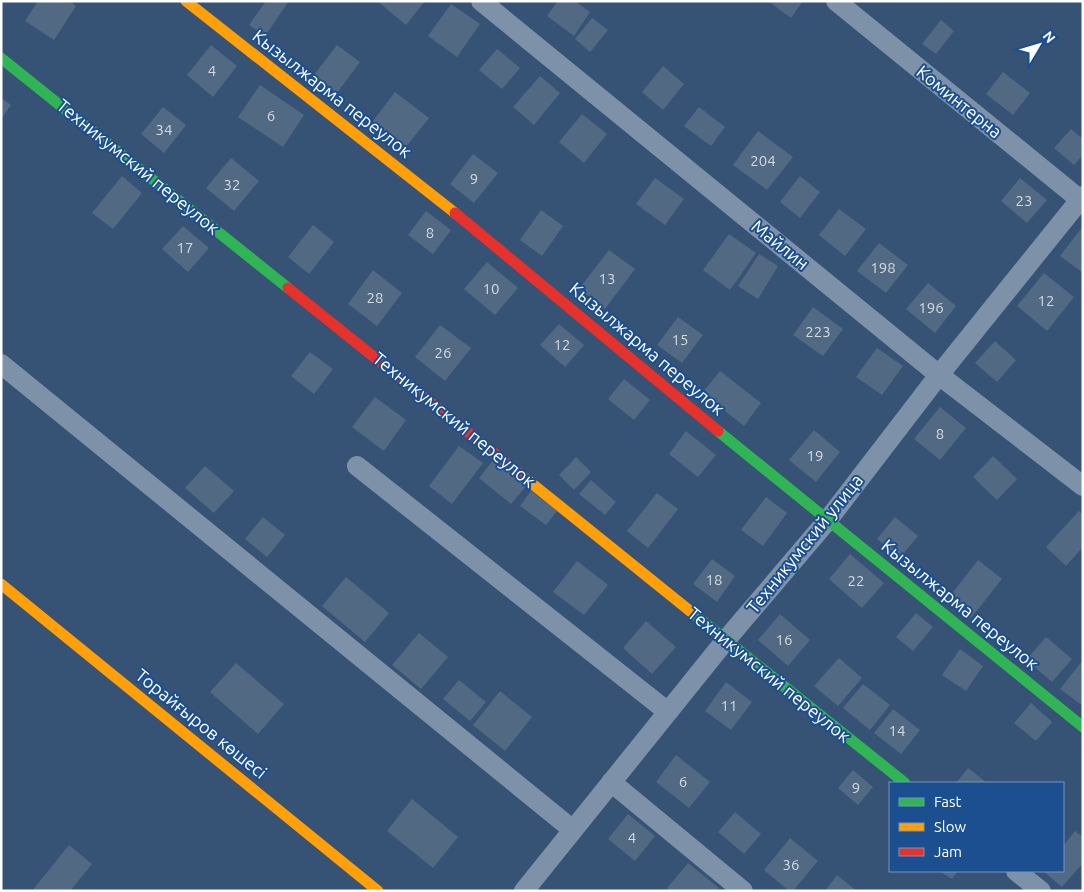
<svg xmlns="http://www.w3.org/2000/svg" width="1084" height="892" font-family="Ubuntu,sans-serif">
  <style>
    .building { fill: #526984 }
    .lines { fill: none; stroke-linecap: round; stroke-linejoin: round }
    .street { stroke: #7d92a8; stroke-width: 20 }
    .fast { stroke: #30b455; stroke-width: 11 }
    .slow { stroke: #ff9f0a; stroke-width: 11 }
    .jam { stroke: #e5322d; stroke-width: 11 }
    .labels { text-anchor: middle; stroke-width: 4; stroke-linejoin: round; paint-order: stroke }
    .number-label { font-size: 15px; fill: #d4dae0 }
    .street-label { font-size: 18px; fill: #fff; stroke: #1b4f8f }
  </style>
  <rect width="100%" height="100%" fill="#365274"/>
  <path class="building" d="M38,1H69L76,6L54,40L25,21Z
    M266,1H289L265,36L249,25Z
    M377,1H425L406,25Z
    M558,1H575L590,12L574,36L547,16Z
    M768,1H803L791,18Z
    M451,4L480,24L457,57L428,36Z
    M592,18L608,30L590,52L575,39Z
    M941,20L954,31L936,54L922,44Z
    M211,45L237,66L213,97L187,75Z
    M337,45L360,62L337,93L314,75Z
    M497,49L520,68L502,89L479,70Z
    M663,66L684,84L663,110L642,92Z
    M1003,72L1030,93L1013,115L986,94Z
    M540,76L560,93L534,125L513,107Z
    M260,85L304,115L283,147L238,117Z
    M395,92L429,118L406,147L373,121Z
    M1,98L11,105L1,119Z
    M163,107L186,125L164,153L141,134Z
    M699,107L725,127L711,146L684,126Z
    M582,114L607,134L584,163L559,142Z
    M1071,129L1083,139V155L1074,165L1054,148Z
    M758,131L793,157L767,190L733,165Z
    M473,154L498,173L474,203L450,184Z
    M231,158L259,181L234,211L206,188Z
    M122,176L142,193L113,229L92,213Z
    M800,176L820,192L800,218L780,202Z
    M655,178L684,199L665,225L636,204Z
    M1020,178L1047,200L1027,223L1001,201Z
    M839,209L866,229L845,256L819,235Z
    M541,210L563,226L542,256L520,240Z
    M426,211L451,230L433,254L408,235Z
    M313,225L334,242L309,274L288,257Z
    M183,226L209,248L188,272L162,249Z
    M1083,226V273L1060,256Z
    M729,234L756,253L730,290L703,270Z
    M879,243L908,265L886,293L857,271Z
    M609,250L635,269L605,309L579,289Z
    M759,254L778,266L758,299L738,286Z
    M487,262L518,288L495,315L464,289Z
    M373,270L402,293L377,326L348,304Z
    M1044,273L1074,297L1047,331L1017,306Z
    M928,283L956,306L935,333L906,309Z
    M813,307L843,329L823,356L793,335Z
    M678,317L703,335L682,363L657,345Z
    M559,324L584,345L565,367L540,345Z
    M440,325L471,348L445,381L415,357Z
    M995,341L1016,360L997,382L975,363Z
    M877,348L903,366L882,395L856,377Z
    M310,352L333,369L314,394L291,376Z
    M720,371L761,403L744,426L702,393Z
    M624,379L650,400L634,420L608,399Z
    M375,397L406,420L384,451L352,427Z
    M940,407L966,428L940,460L914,439Z
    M814,430L840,452L816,482L789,460Z
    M686,431L716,455L698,477L669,454Z
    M459,446L483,463L452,504L429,486Z
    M993,456L1017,479L997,500L973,477Z
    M576,457L591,472L574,490L559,475Z
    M494,459L527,485L511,504L479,478Z
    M205,466L234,491L214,513L185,488Z
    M591,480L616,502L605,515L579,494Z
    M531,491L557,511L546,525L520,506Z
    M657,493L678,509L648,548L627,531Z
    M766,497L787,513L763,546L741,530Z
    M1079,511L1083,515V547L1066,566L1046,547Z
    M263,517L285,535L267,557L245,539Z
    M895,517L918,536L900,558L877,539Z
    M850,554L884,583L862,608L829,579Z
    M712,559L735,576L717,602L693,584Z
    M978,560L1002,579L971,618L947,600Z
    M577,561L608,585L584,615L553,592Z
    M346,577L389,613L365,642L322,606Z
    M916,613L933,627L913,651L896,637Z
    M780,614L810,640L788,666L758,640Z
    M646,621L676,647L652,674L623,648Z
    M419,633L448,657L421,689L392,665Z
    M1046,637L1072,659L1052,682L1026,660Z
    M960,649L983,666L966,691L942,675Z
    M839,658L862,678L838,706L814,686Z
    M1083,660V706L1060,689Z
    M236,663L284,704L258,734L210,692Z
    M459,680L486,702L470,721L443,699Z
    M726,682L752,702L731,730L705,711Z
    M863,684L890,705L870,730L843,708Z
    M500,691L532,717L505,751L473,725Z
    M1031,703L1052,722L1036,741L1014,723Z
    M893,709L920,730L901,754L874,733Z
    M676,755L710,782L689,808L656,782Z
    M968,768L987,783H956Z
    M853,770L873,787L858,805L838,788Z
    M412,799L458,837L433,868L387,831Z
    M735,812L761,834L744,854L718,832Z
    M628,814L655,836L635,861L608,839Z
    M1075,831L1083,837V863L1062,887L1043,871H1063V846Z
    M790,838L818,861L793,891H789L764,870Z
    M69,845L92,864L70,891H32Z
    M688,863L719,888L716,891H670L667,888Z
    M939,871H958L952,879Z
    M837,875L857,891H825Z"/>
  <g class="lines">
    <path class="street" d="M481,1L939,375L1083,486
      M836,1L1083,202
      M1,364L573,830
      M357,466L668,712
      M611,782L743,891
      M1016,871L1041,891
      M524,891L725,641L827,521L939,375L1083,196"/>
    <path class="fast" d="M1,58L288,288
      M718,431L1083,727
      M690,611L905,783"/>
    <path class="slow" d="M186,1L455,213
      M525,478L690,611
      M1,584L378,891"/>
    <path class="jam" d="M455,213L718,431
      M288,288L525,478"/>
  </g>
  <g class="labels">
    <g class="number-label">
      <text x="212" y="76">4</text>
      <text x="271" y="121">6</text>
      <text x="164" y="135">34</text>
      <text x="763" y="166">204</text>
      <text x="474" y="184">9</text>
      <text x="232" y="190">32</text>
      <text x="1024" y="206">23</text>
      <text x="430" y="238">8</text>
      <text x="185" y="253">17</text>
      <text x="883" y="273">198</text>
      <text x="607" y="284">13</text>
      <text x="491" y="294">10</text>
      <text x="375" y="303">28</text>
      <text x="1046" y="306">12</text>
      <text x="931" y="313">196</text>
      <text x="818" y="337">223</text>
      <text x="680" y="345">15</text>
      <text x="562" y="350">12</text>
      <text x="443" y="358">26</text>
      <text x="940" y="439">8</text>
      <text x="815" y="461">19</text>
      <text x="714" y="585">18</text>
      <text x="856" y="586">22</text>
      <text x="784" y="645">16</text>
      <text x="729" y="711">11</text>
      <text x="897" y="736">14</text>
      <text x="683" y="787">6</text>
      <text x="856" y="793">9</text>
      <text x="632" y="843">4</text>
      <text x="791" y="870">36</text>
    </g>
    <g class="street-label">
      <text transform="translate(332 94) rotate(38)" y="6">Кызылжарма переулок</text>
      <text transform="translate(959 102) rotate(39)" y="6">Коминтерна</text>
      <text transform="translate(138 167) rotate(39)" y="6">Техникумский переулок</text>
      <text transform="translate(780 245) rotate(39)" y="6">Майлин</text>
      <text transform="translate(647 349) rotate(40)" y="6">Кызылжарма переулок</text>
      <text transform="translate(454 420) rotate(39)" y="6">Техникумский переулок</text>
      <text transform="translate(805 544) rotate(-51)" y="6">Техникумский улица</text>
      <text transform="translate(960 605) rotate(39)" y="6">Кызылжарма переулок</text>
      <text transform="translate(769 675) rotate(39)" y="6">Техникумский переулок</text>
      <text transform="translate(201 724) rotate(39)" y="6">Торайғыров көшесі</text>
    </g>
  </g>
  <rect width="1084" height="892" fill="none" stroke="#ffffff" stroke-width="5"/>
  <rect x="889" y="782" width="175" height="90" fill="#1b4f8f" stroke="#7695bc"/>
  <rect x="899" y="798" width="25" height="8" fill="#30b455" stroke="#7695bc"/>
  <text x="934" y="807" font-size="15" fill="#ffffff">Fast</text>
  <rect x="899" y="823" width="25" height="8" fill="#ff9f0a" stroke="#7695bc"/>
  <text x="934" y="832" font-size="15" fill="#ffffff">Slow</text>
  <rect x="899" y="848" width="25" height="8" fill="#e5322d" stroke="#7695bc"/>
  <text x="934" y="857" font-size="15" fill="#ffffff">Jam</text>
  <g transform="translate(1039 45) rotate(52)" stroke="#1b4f8f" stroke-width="4" paint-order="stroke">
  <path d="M0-4L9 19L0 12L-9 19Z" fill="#ffffff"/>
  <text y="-8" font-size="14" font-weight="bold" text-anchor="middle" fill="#ffffff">N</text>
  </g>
</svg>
